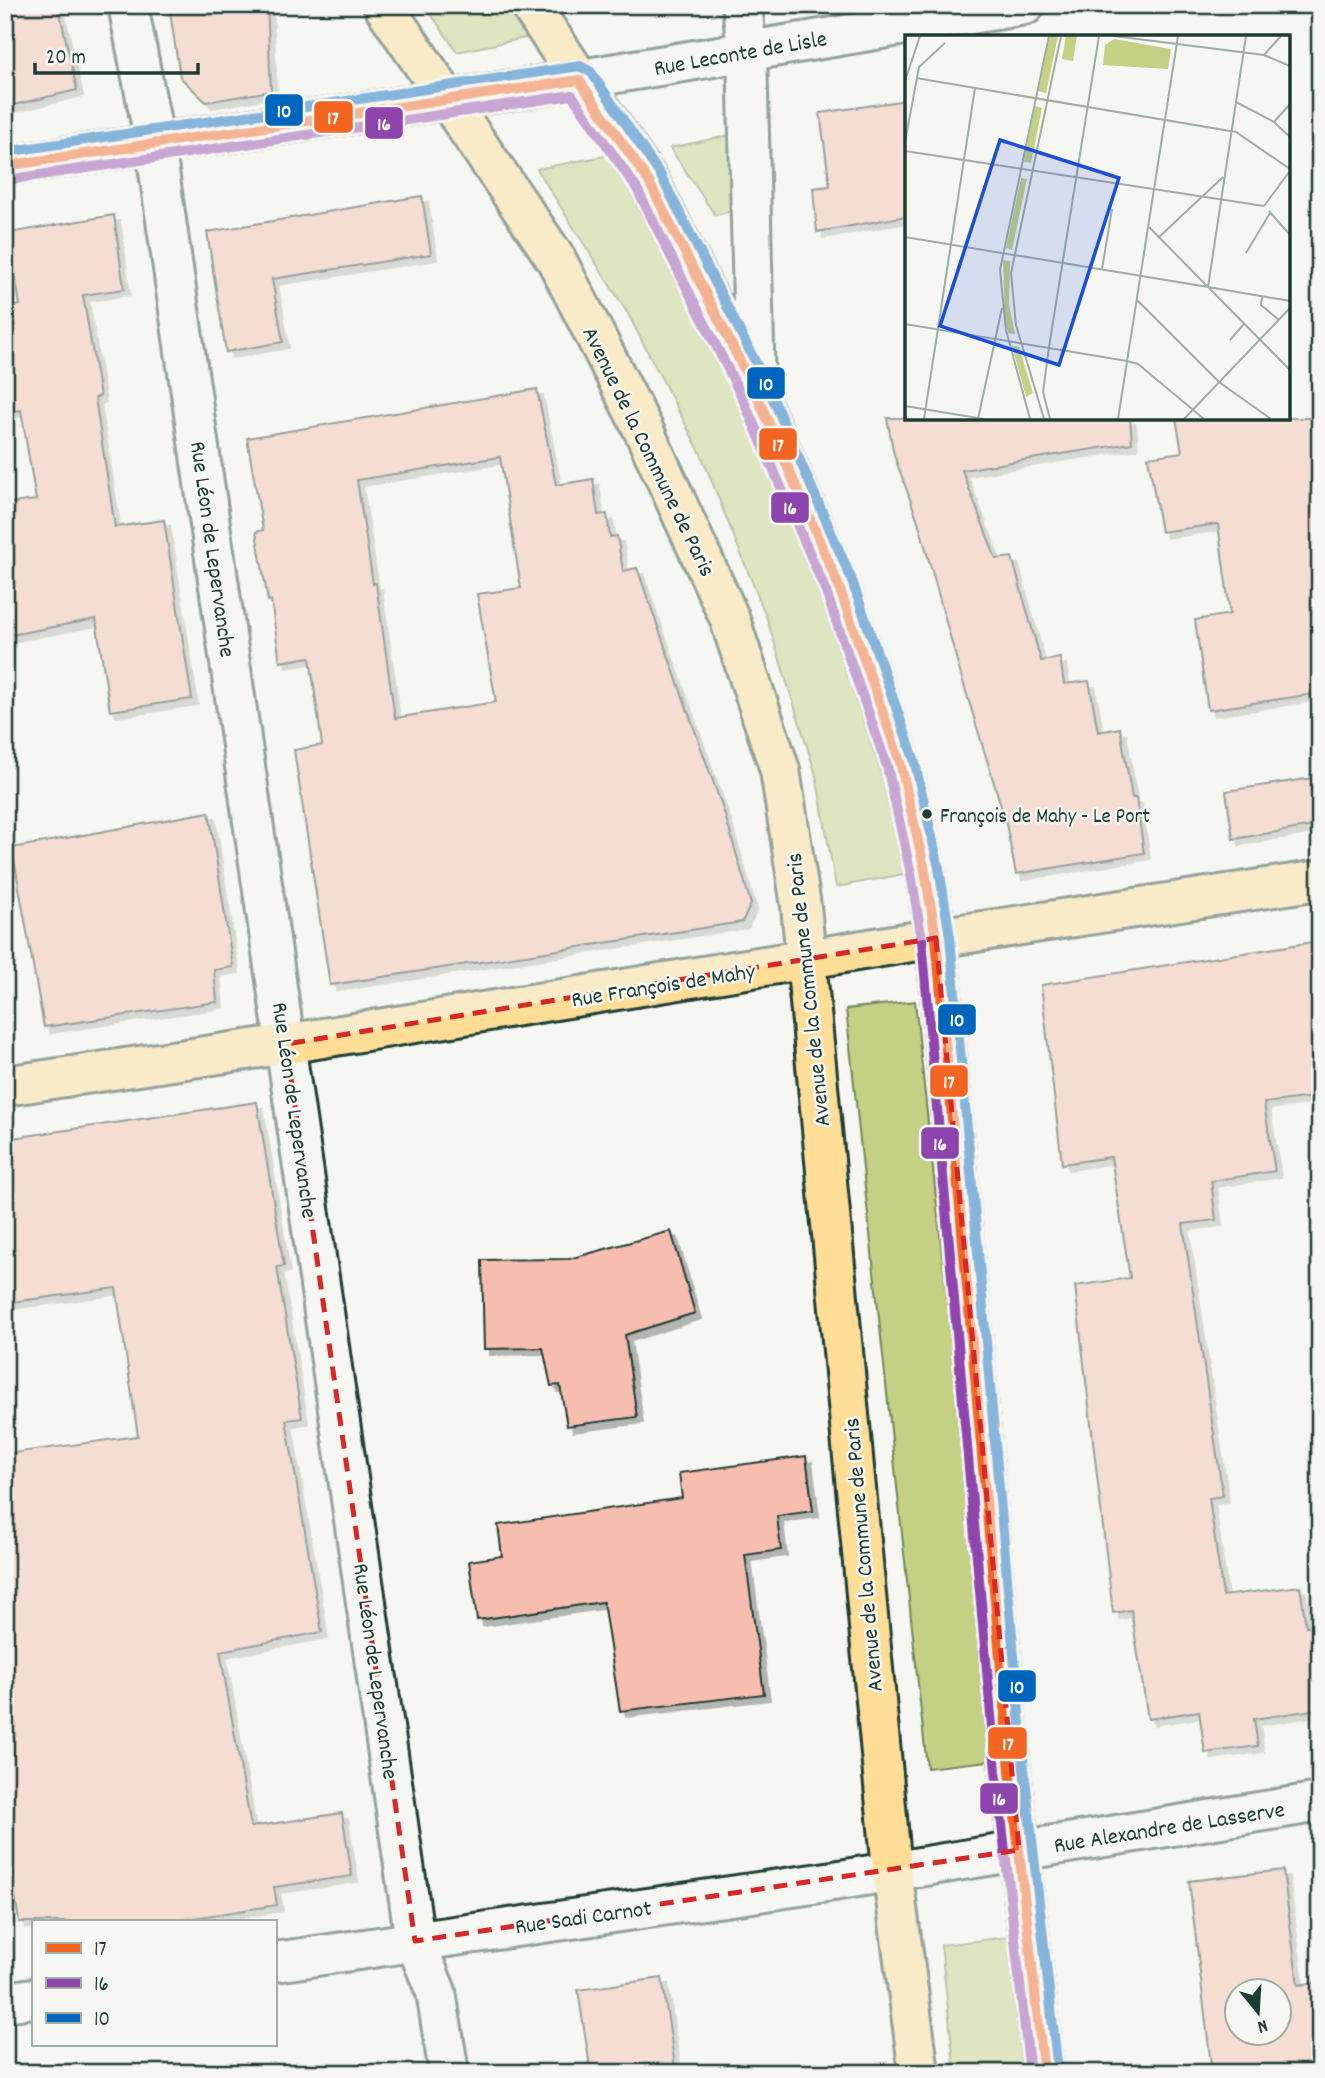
<svg xmlns="http://www.w3.org/2000/svg" width="1325" height="2078" font-family="Dekko,sans-serif">
  <style>
    .green { fill: #c4d083; stroke: #72865c; stroke-width: 2 }
    .building { fill: #f7beaf; stroke: #1f3d34; stroke-width: 2; fill-rule: evenodd; filter: url(#shadow) }
    .lines { fill: none; stroke-linecap: round; stroke-linejoin: round }
    .minor-casing { stroke: #1f3d34; stroke-width: 44 }
    .major-casing { stroke: #1f3d34; stroke-width: 44 }
    .minor { stroke: #f6f6f2; stroke-width: 38 }
    .major { stroke: #fedd96; stroke-width: 38 }
    .bus-1-casing { stroke: #f6f6f2; stroke-width: 16 }
    .bus-2-casing { stroke: #f6f6f2; stroke-width: 16 }
    .bus-3-casing { stroke: #f6f6f2; stroke-width: 16 }
    .bus-1 { stroke: #f26522; stroke-width: 10 }
    .bus-2 { stroke: #8e44ad; stroke-width: 10 }
    .bus-3 { stroke: #0065bd; stroke-width: 10 }
    .marked { fill: none; stroke: #d62828; stroke-width: 5; stroke-dasharray: 14 9; stroke-linejoin: round }
    .bus-dot { fill: #1f3d34; stroke: #f6f6f2; stroke-width: 2.5 }
    .labels { text-anchor: middle; stroke-width: 5; stroke-linejoin: round; paint-order: stroke }
    .bus-label { font-size: 21px; fill: #1f3d34; stroke: #f6f6f2; text-anchor: start }
    .street-label { font-size: 23px; fill: #1f3d34; stroke: #f6f6f2 }
    .inset-road { fill: none; stroke: #a0aca6; stroke-width: 2 }
    .view { fill: #1d4ed8; fill-opacity: 0.15; stroke: #1d4ed8; stroke-width: 3.5 }
    .inset-edge { fill: none; stroke: #1f3d34; stroke-width: 3.5 }
    .line-badge { stroke: #f6f6f2; stroke-width: 2.5 }
    .badge-label { font-size: 19px; text-anchor: middle; font-weight: bold; fill: #fff }
  </style>
  <defs>
    <filter id="shadow"><feDropShadow dx="6" dy="6" stdDeviation="0" flood-color="#0004"/></filter>
  </defs>
  <rect width="100%" height="100%" fill="#f6f6f2"/>
  <filter id="ink" filterUnits="userSpaceOnUse"><feTurbulence type="fractalNoise" baseFrequency=".0143" numOctaves="2"/><feDisplacementMap in="SourceGraphic" scale="14" xChannelSelector="R" yChannelSelector="G"/><feConvolveMatrix kernelMatrix="1 2 1 2 8 2 1 2 1" color-interpolation-filters="sRGB"/></filter>
  <g filter="url(#ink)">
    <path class="green" d="M425,5H514L535,36L457,52Z
      M735,134L732,211L715,215L670,148Z
      M614,154L757,431L825,599L882,750L909,873L836,887L816,775L767,619L700,452L628,314L537,169Z
      M915,1001L996,1760L927,1768L846,1009Z
      M1016,1936L1031,2073H955L941,1945Z"/>
    <path class="building" d="M5,5H58L77,90L5,107Z
      M179,5H267L271,91L206,102L180,77L170,12H180Z
      M907,100V216L817,232L813,188L830,186L820,113Z
      M422,196L431,254L272,279L283,342L226,352L207,232Z
      M114,215L124,289L83,295L100,396L95,398L115,527L164,520L192,699L110,711L96,619L5,636V504L36,500L21,410L5,412V309L20,305L9,233Z
      M537,389L556,485L593,479L598,515L607,514L610,537L617,536L623,571L637,568L725,815L751,904L742,922L330,985L294,750L322,745L310,657L280,662L271,600L268,601L256,532L263,530L247,438ZM500,457L521,588L477,594L496,702L395,718L376,583L373,584L357,480Z
      M887,418H1130L1132,443L962,470L996,559L1012,557L1041,661L1060,658L1064,684L1089,681L1098,732L1120,728L1132,798H1136L1144,853L1016,874L1005,819L960,672L918,521L894,455Z
      M1176,418H1320V693L1208,710L1195,620L1230,614L1218,524L1161,532L1148,457L1182,452Z
      M1320,777V825L1233,839L1226,791Z
      M209,812L233,967L214,970L217,1002L44,1027L12,848Z
      M1320,941V1096L1264,1103L1275,1171L1211,1181L1216,1220L1183,1224L1223,1496L1209,1498L1223,1596L1300,1586L1306,1626L1320,1624V1709L1254,1719L1258,1746L1205,1753L1199,1711L1148,1719L1131,1610L1113,1613L1075,1286L1130,1278L1111,1157L1062,1164L1041,985Z
      M257,1102L284,1266L277,1267L302,1418L286,1420L322,1632L220,1651L251,1827L342,1813L352,1876L274,1887L277,1905L168,1922H19L5,1830V1454L138,1436L116,1288L5,1303V1139Z
      M671,1231L695,1313L625,1335L637,1417L567,1426L560,1385L551,1386L543,1348L484,1349L482,1260L569,1259Z
      M806,1456L813,1511L777,1516L781,1550L745,1555L764,1694L620,1711L603,1602L477,1620L469,1561L502,1556L498,1525L682,1498L679,1473Z
      M1283,1870L1298,1985L1320,1982V2073H1212L1189,1881ZM1237,1991H1279V2033H1237Z
      M662,1978L676,2073H591L578,1990Z"/>
    <g class="lines">
      <defs>
        <path id="minor" d="M128,5L155,144L415,1941L436,1992L449,2073
          M742,5L747,50L755,391
          M5,166L527,88L1025,5
          M275,1962L827,1882L1320,1802
          M5,2002L33,1998"/>
        <path id="major" d="M383,5L556,259L644,431L729,617L780,770L801,906L892,1870L919,2073
          M530,5L649,182L755,391L838,584L900,762L925,871L936,938L1010,1770L1044,2073
          M5,1086L286,1044L936,938L1320,880"/>
      </defs>
      <use href="#minor" class="minor-casing"/>
      <use href="#major" class="major-casing"/>
      <use href="#minor" class="minor"/>
      <use href="#major" class="major"/>
      <defs>
        <path id="bus-1" d="M5,166L579,80L649,182L755,391L838,584L900,762L925,871L936,938L1010,1770L1044,2073"/>
        <path id="bus-2" d="M7,180L572,95L637,189L742,397L825,589L887,766L911,874L922,940L996,1771L1030,2073"/>
        <path id="bus-3" d="M5,152L580,66L591,72L661,176L767,385L851,578L914,759L939,868L950,937L1024,1769L1058,2071"/>
      </defs>
      <use href="#bus-1" class="bus-1-casing"/>
      <use href="#bus-2" class="bus-2-casing"/>
      <use href="#bus-3" class="bus-3-casing"/>
      <use href="#bus-1" class="bus-1"/>
      <use href="#bus-2" class="bus-2"/>
      <use href="#bus-3" class="bus-3"/>
    </g>
  </g>
  <path d="M0 0H1325V2078H0ZM936,938L1019,1850L415,1941L286,1044Z" fill="#f6f6f2" fill-opacity=".55" fill-rule="evenodd"/>
  <path class="marked" d="M936,938L1019,1850L415,1941L286,1044Z"/>
  <circle class="bus-dot" cx="927" cy="814" r="6"/>
  <g class="labels">
    <g class="bus-label">
      <text x="940" y="822">François de Mahy - Le Port</text>
    </g>
    <g class="street-label">
      <text transform="translate(740 52) rotate(-10)" y="8">Rue Leconte de Lisle</text>
      <text transform="translate(650 451) rotate(64)" y="8">Avenue de la Commune de Paris</text>
      <text transform="translate(214 549) rotate(82)" y="8">Rue Léon de Lepervanche</text>
      <text transform="translate(663 984) rotate(-9)" y="8">Rue François de Mahy</text>
      <text transform="translate(807 990) rotate(-96)" y="8">Avenue de la Commune de Paris</text>
      <text transform="translate(296 1110) rotate(82)" y="8">Rue Léon de Lepervanche</text>
      <text transform="translate(862 1555) rotate(-95)" y="8">Avenue de la Commune de Paris</text>
      <text transform="translate(377 1671) rotate(82)" y="8">Rue Léon de Lepervanche</text>
      <text transform="translate(1169 1826) rotate(-9)" y="8">Rue Alexandre de Lasserve</text>
      <text transform="translate(583 1916) rotate(-8)" y="8">Rue Sadi Carnot</text>
    </g>
  </g>
  <g transform="translate(905 35)">
    <rect width="385" height="385" fill="#f6f6f2"/>
    <path d="M145,1H153L141,58L133,56ZM161,1H172L168,26L157,24ZM209,4L266,14L263,34L198,30L200,10ZM130,71L137,73L126,128L119,127ZM116,143L122,144L107,215L101,213ZM98,225L105,226L104,269L110,299L103,298L100,284ZM107,311L114,312L128,358L121,362Z" fill="#c4d083"/>
    <path class="inset-road" d="M209,1L359,20L385,31M359,20L376,1M11,43L331,97L385,134M0,46L15,1M331,67L369,87L385,102M369,87L385,69M0,107L14,32L40,8M0,116L359,171M359,171L385,136M364,176L385,200M244,192L303,252M0,202L303,252L385,335M253,203L318,142M341,218L365,178M197,234L207,174M303,252L341,1M303,252L385,266M357,262L356,270L374,285M232,265L314,347L366,384M0,289L222,326L233,329L299,384M325,305L339,289M0,371L79,384M19,384L70,53M73,384L97,273M125,384L101,295L95,235L144,1M139,384L111,290L106,238L156,1M145,384L138,357L144,312L194,1M213,384L273,1M279,384L385,273"/>
    <path class="view" d="M95,105L214,143L154,330L35,291Z"/>
    <rect width="385" height="385" class="inset-edge"/>
  </g>
  <g class="line-badge">
    <rect x="264" y="93" width="40" height="34" rx="7" fill="#0065bd"/>
    <rect x="313" y="100" width="41" height="34" rx="7" fill="#f26522"/>
    <rect x="364" y="106" width="40" height="34" rx="7" fill="#8e44ad"/>
    <rect x="746" y="366" width="40" height="34" rx="7" fill="#0065bd"/>
    <rect x="758" y="427" width="40" height="34" rx="7" fill="#f26522"/>
    <rect x="770" y="491" width="40" height="33" rx="7" fill="#8e44ad"/>
    <rect x="937" y="1003" width="40" height="33" rx="7" fill="#0065bd"/>
    <rect x="929" y="1064" width="40" height="34" rx="7" fill="#f26522"/>
    <rect x="920" y="1126" width="40" height="34" rx="7" fill="#8e44ad"/>
    <rect x="997" y="1669" width="40" height="34" rx="7" fill="#0065bd"/>
    <rect x="987" y="1726" width="41" height="34" rx="7" fill="#f26522"/>
    <rect x="979" y="1782" width="40" height="33" rx="7" fill="#8e44ad"/>
  </g>
  <g class="badge-label">
    <text x="284" y="117">10</text>
    <text x="333" y="124">17</text>
    <text x="384" y="130">16</text>
    <text x="766" y="390">10</text>
    <text x="778" y="451">17</text>
    <text x="790" y="514">16</text>
    <text x="957" y="1026">10</text>
    <text x="949" y="1088">17</text>
    <text x="940" y="1150">16</text>
    <text x="1017" y="1693">10</text>
    <text x="1008" y="1750">17</text>
    <text x="999" y="1805">16</text>
  </g>
  <rect width="1325" height="2078" fill="none" stroke="#f6f6f2" stroke-width="28"/>
  <rect x="14" y="14" width="1297" height="2050" fill="none" stroke="#1f3d34" stroke-width="2.5" filter="url(#ink)"/>
  <rect x="32" y="1920" width="245" height="126" fill="#f6f6f2" stroke="#a0aca6" stroke-width="2"/>
  <rect x="46" y="1943" width="35" height="10" fill="#f26522" stroke="#a0aca6" stroke-width="2"/>
  <text x="94" y="1955" font-size="21" fill="#1f3d34">17</text>
  <rect x="46" y="1978" width="35" height="10" fill="#8e44ad" stroke="#a0aca6" stroke-width="2"/>
  <text x="94" y="1990" font-size="21" fill="#1f3d34">16</text>
  <rect x="46" y="2013" width="35" height="10" fill="#0065bd" stroke="#a0aca6" stroke-width="2"/>
  <text x="94" y="2025" font-size="21" fill="#1f3d34">10</text>
  <g transform="translate(1258 2012) rotate(162)"><circle r="33" fill="#f6f6f2" stroke="#a0aca6" stroke-width="2"/>
  <path d="M0-5L12 26L0 18L-12 26Z" fill="#1f3d34"/>
  <text y="-10" font-size="19" font-weight="bold" text-anchor="middle" fill="#1f3d34">N</text>
  </g>
  <path d="M35 63v10h163v-10" fill="none" stroke="#1f3d34" stroke-width="3.5"/>
  <text x="46" y="63" font-size="21" fill="#1f3d34" stroke="#f6f6f2" stroke-width="5" paint-order="stroke">20 m</text>
</svg>
